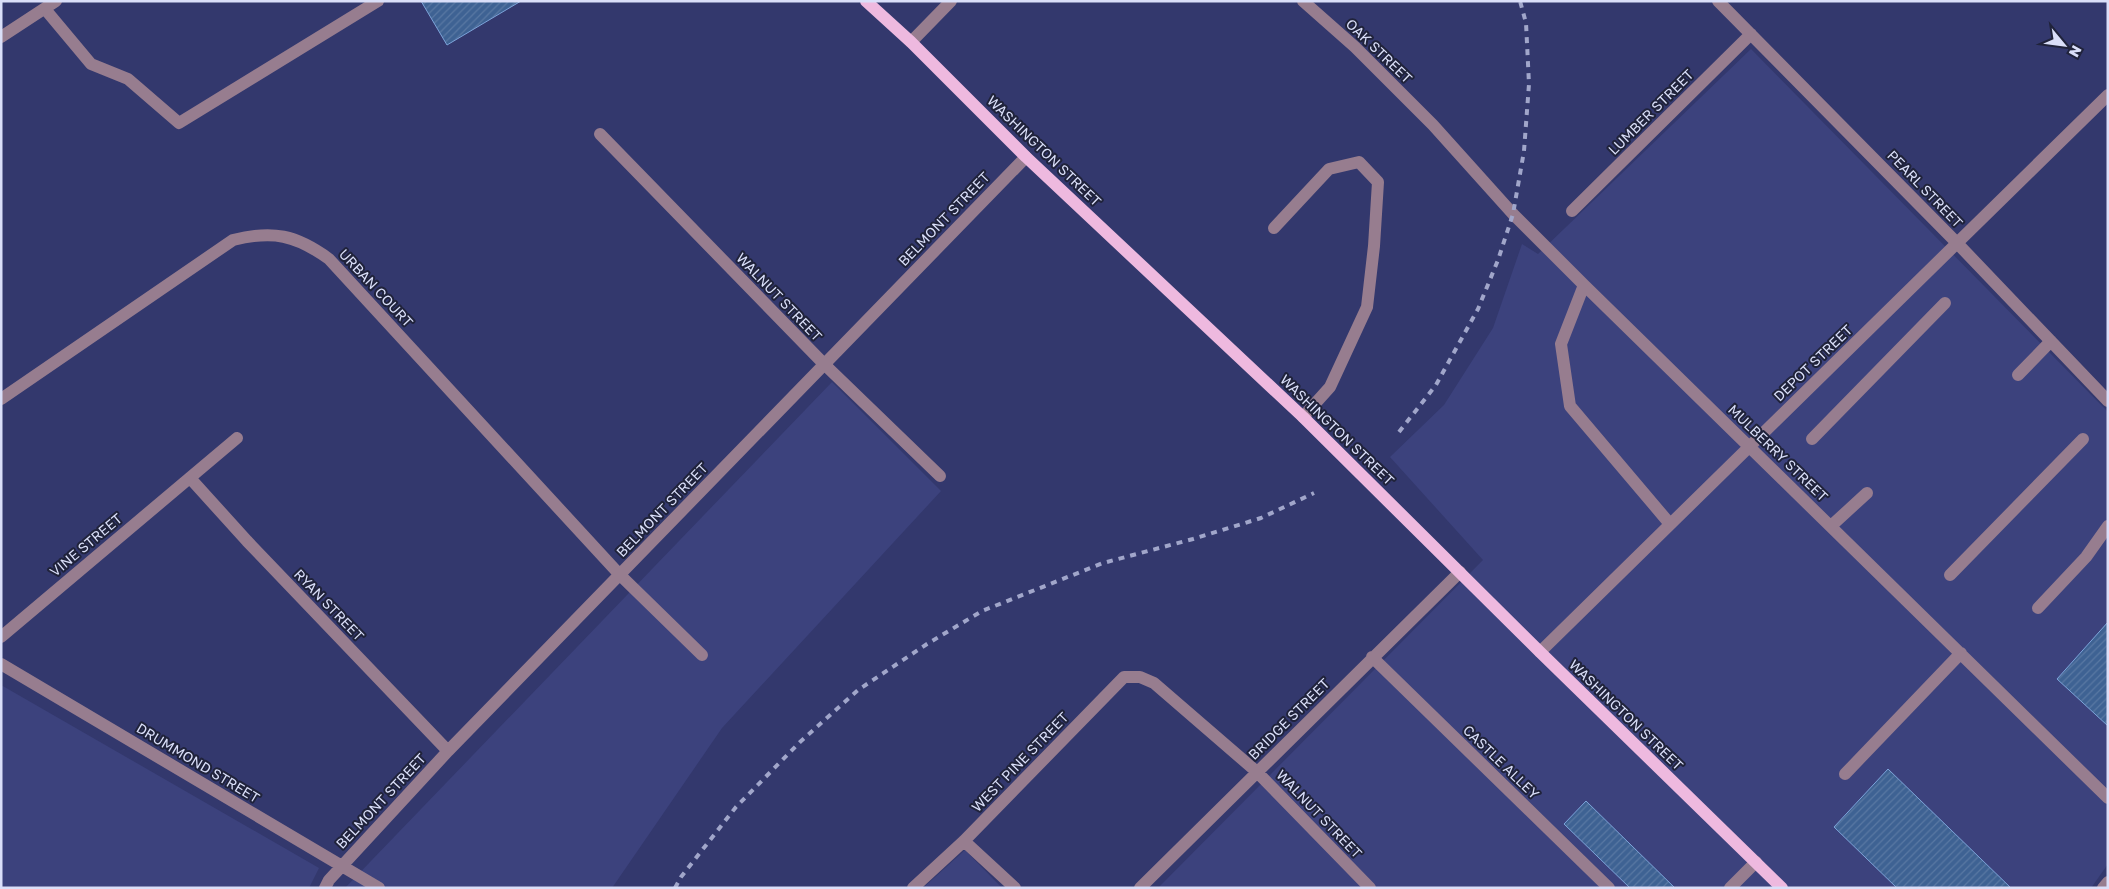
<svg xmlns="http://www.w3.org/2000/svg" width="2109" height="889" font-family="'Golos Text',sans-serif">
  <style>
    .built { fill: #3c427d }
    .building { fill: url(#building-hatch); stroke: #7ca3d9 }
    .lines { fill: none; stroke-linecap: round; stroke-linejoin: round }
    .minor { stroke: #977d8f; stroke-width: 12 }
    .major { stroke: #eeb9df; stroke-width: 12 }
    .rail { stroke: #a1a6ca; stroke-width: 4; stroke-dasharray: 6 6; stroke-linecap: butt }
    .labels { text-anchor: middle; stroke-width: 4; stroke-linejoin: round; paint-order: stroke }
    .street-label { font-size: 14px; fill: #dadff9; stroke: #20233b }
  </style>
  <defs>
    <pattern id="building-hatch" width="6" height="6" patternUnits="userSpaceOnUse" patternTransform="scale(1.25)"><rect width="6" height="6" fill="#3e6293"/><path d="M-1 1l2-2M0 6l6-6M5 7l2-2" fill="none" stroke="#5978a3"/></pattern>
  </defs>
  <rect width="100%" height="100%" fill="#33386d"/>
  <path class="built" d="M1751,49L2108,412V864L2091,888H1158L1483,560L1390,457L1444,405L1493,328L1522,244L1538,254Z
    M832,382L941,491L722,728L612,888H345Z
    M1,685L319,868L309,888H1Z
    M965,850L1002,888H923Z"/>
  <path class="building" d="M421,1H521L447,45Z
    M2108,622V726L2057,679Z
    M1888,769L2011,888H1897L1834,827Z
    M1586,801L1675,888H1630L1564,824Z"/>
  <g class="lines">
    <path class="minor" d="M1303,1L1355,47L1433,125L1513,214L1584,285L2108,798
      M1718,1L1957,243L2108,401
      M45,9L91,64L128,79L179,123L378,1
      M1,37L56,1
      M911,42L951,1
      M600,134L824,364L940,476
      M1572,211L1751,34
      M1274,228L1329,169L1359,162L1378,182L1374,246L1367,307L1330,387L1303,417
      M1584,285L1561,344L1570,406L1670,524
      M2018,375L2051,341
      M1,399L233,240C273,230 296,235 329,259L620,575L702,655
      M1812,439L1945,303
      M190,478L247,541L448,751
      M1831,526L1867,493
      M1950,575L2083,439
      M2038,608L2086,557L2108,526
      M1,637L237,438
      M1540,652L2108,95
      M1372,657L1609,888
      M1,664L379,888
      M1845,774L1961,653
      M964,841L1015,888
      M325,888L329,880L448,751L1026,157
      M913,888L964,841L1124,677H1140L1154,683L1257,772L1370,888
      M1140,888L1460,572
      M1730,888L1756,862
      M2103,888L2108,882"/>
    <path class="major" d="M866,1L911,42L1026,157L1303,417L1540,652L1782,888"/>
    <path class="rail" d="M1399,432L1436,385L1478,309L1498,260L1513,214L1524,151L1529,84L1526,23L1520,1
      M675,888L681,877L736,807L800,742L858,690L927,644L982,611L1103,563L1193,539L1261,518L1314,493"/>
  </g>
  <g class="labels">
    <g class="street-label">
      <text transform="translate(1379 51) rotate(44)" y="5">OAK STREET</text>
      <text transform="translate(1651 112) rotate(-45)" y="5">LUMBER STREET</text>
      <text transform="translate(1044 151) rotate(44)" y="5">WASHINGTON STREET</text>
      <text transform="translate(1925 189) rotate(46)" y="5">PEARL STREET</text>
      <text transform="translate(944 219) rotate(-46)" y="5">BELMONT STREET</text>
      <text transform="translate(376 288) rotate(47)" y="5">URBAN COURT</text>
      <text transform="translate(779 297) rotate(46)" y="5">WALNUT STREET</text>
      <text transform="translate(1813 363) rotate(-44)" y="5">DEPOT STREET</text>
      <text transform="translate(1337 430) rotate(44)" y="5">WASHINGTON STREET</text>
      <text transform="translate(1778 453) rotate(44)" y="5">MULBERRY STREET</text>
      <text transform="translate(662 510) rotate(-46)" y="5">BELMONT STREET</text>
      <text transform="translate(86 545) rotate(-40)" y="5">VINE STREET</text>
      <text transform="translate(329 605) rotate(46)" y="5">RYAN STREET</text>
      <text transform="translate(1626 715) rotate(44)" y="5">WASHINGTON STREET</text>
      <text transform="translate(1289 719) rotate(-45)" y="5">BRIDGE STREET</text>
      <text transform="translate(1020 762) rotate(-46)" y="5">WEST PINE STREET</text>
      <text transform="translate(1501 762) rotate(44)" y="5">CASTLE ALLEY</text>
      <text transform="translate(198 763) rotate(31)" y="5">DRUMMOND STREET</text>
      <text transform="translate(381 801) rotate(-47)" y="5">BELMONT STREET</text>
      <text transform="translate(1319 814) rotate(46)" y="5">WALNUT STREET</text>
    </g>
  </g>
  <rect width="2109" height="889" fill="none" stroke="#dadff9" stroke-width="5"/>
  <g transform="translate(2064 45) rotate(119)" stroke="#20233b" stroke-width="4" paint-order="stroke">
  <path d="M0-4L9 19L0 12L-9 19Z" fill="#dadff9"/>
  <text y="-8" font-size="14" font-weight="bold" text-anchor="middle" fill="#dadff9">N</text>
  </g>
</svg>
